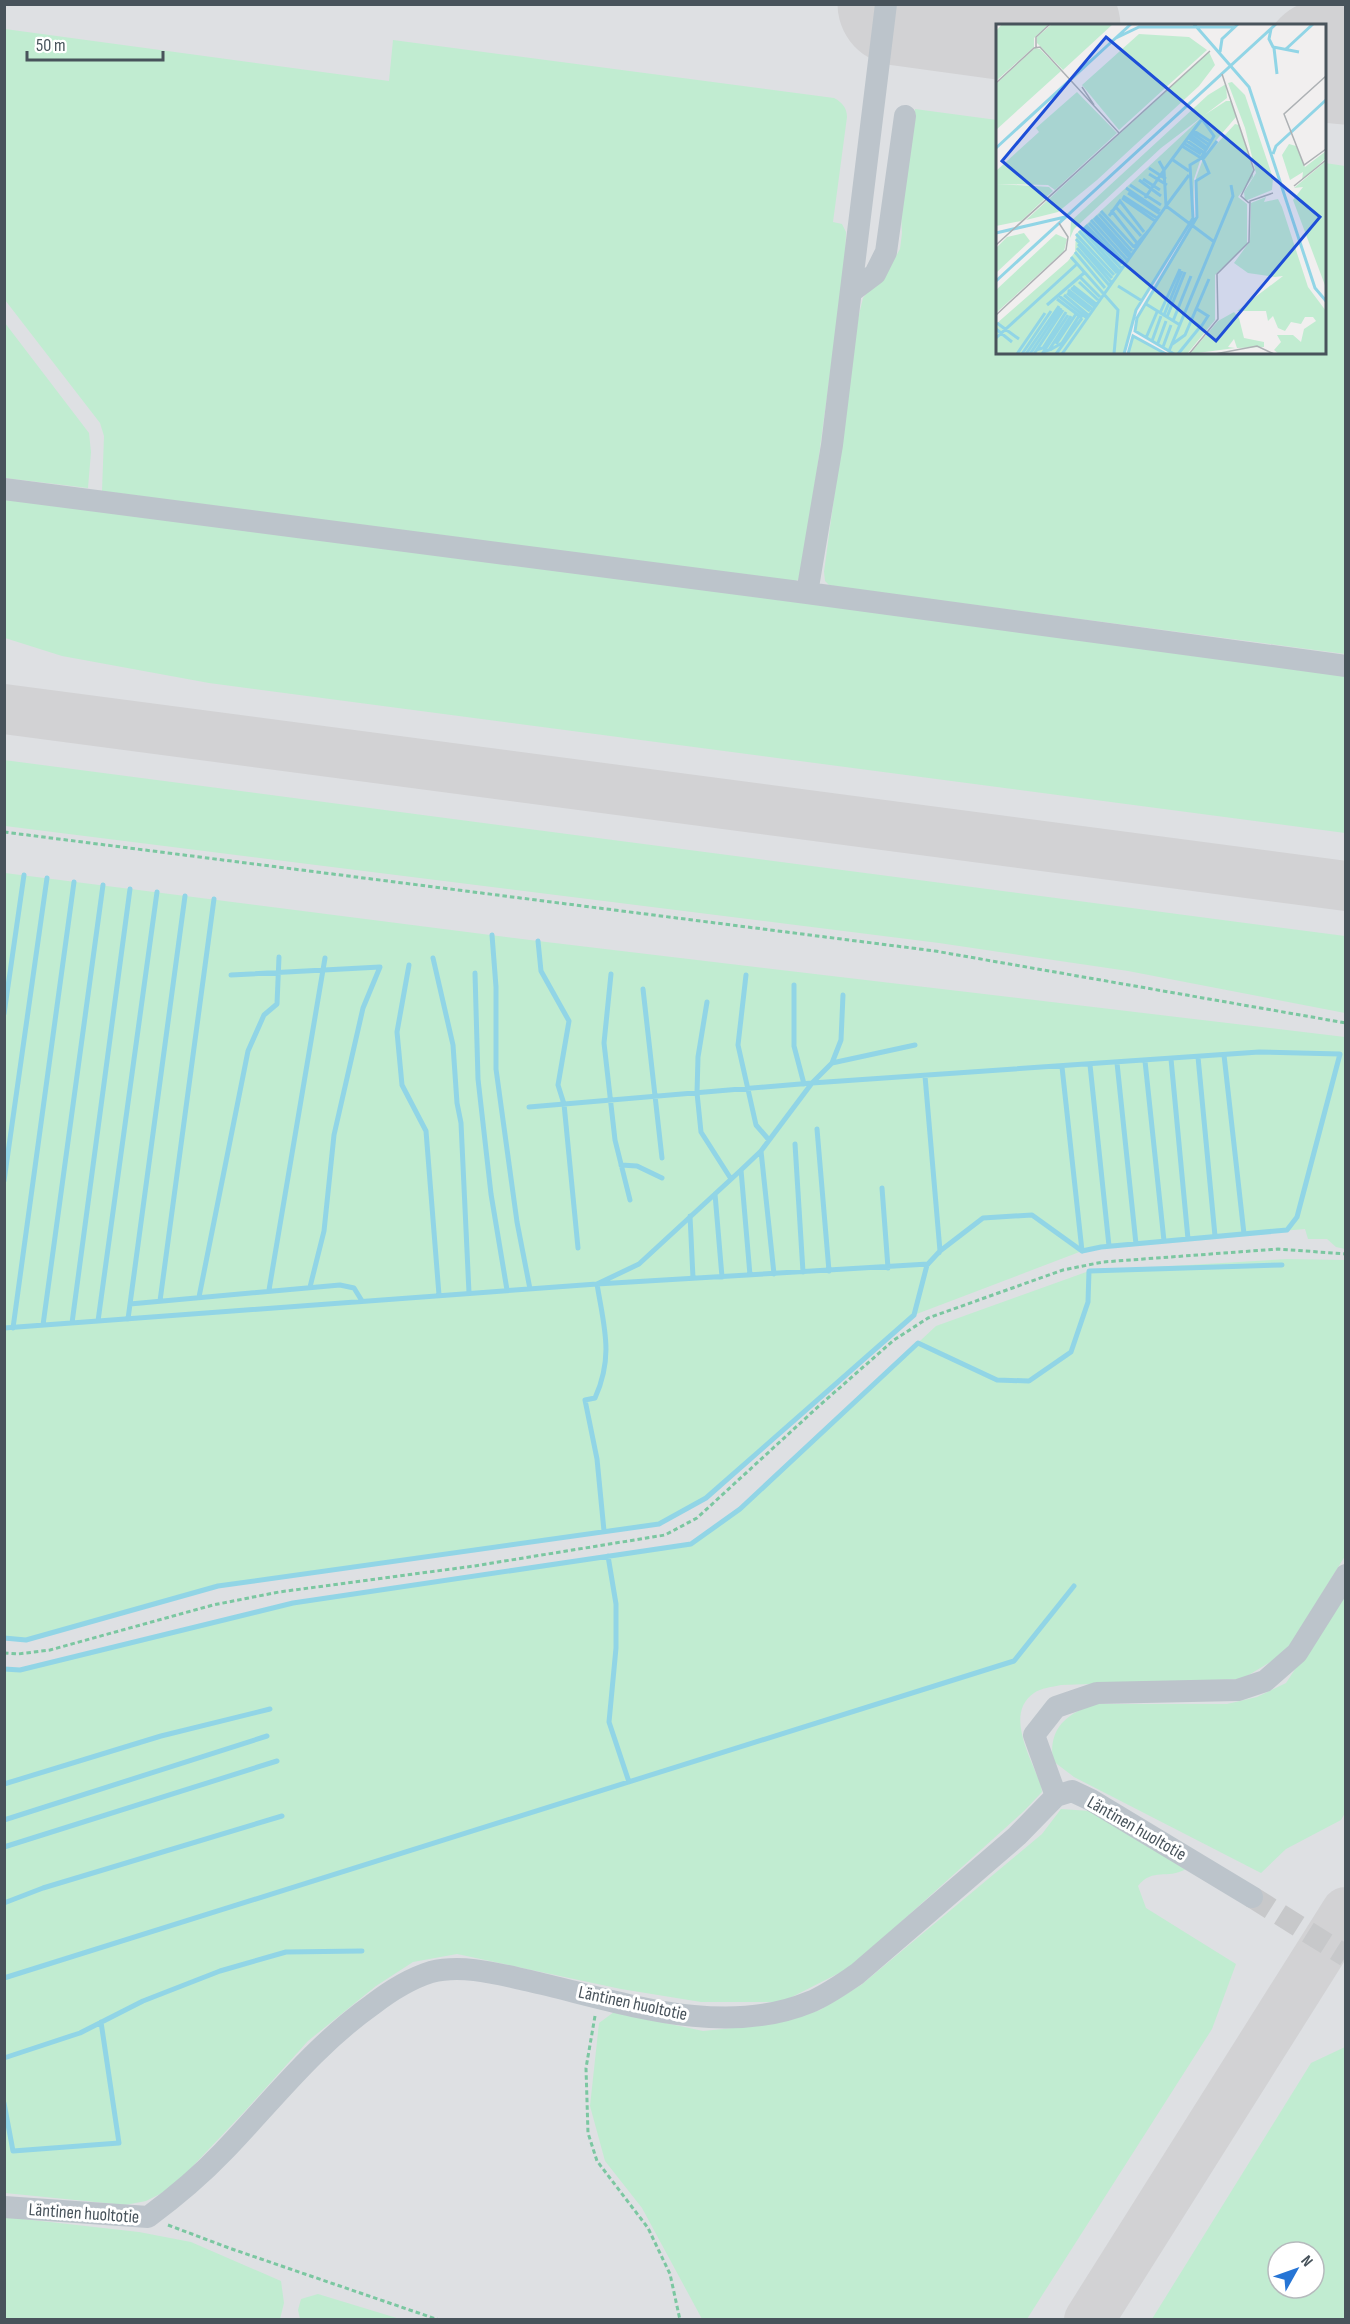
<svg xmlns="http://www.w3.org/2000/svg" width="1350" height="2324" font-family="'Sofia Sans Condensed',sans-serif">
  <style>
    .airport { fill: #dee0e3; fill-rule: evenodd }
    .green { fill: #c1ecd1; fill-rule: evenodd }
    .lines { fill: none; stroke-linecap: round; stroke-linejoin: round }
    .stream { stroke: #91d5e6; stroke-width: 5 }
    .taxiway { stroke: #d2d2d4; stroke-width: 50 }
    .runway { stroke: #d2d2d4; stroke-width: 123 }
    .minor-tunnel { stroke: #c7c8ca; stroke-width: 22; stroke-dasharray: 22 11; stroke-linecap: butt }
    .path { stroke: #7bc7a1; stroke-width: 3; stroke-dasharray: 4.5 3; stroke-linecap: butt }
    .minor { stroke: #bcc4cb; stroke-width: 22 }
    .labels { text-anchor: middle; stroke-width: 6; stroke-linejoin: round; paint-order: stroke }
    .street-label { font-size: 18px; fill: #48535b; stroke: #fff }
    .inset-river { fill: none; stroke: #91d5e6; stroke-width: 3 }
    .inset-road { fill: none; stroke: #adb1b4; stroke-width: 1.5 }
    .view { fill: #1d4ed8; fill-opacity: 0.15; stroke: #1d4ed8; stroke-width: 3 }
    .inset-edge { fill: none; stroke: #48535b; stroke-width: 3 }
  </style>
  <rect width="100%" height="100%" fill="#f1efef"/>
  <path class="airport" d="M5,5H1345V2319H5ZM998,26H1324V352H998ZM1278,2252H1314V2288H1278Z"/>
  <path class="green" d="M5,29L389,81L393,40L834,98C842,102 847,108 847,117L833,222L842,224L846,232L845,263L803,574L800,579L793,582L102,491L104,436L100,423L5,300Z
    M915,109L997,120L998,352H1324L1325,163L1345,166V654L838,587L829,585L825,581L824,572L858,319L863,298L892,263L900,249L902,233L901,212Z
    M5,323L89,433L91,452L88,488L5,478Z
    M4,497L1345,674V833L209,683L62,656L5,638Z
    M4,760L1345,936V1013L1128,971L939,943L5,826Z
    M5,873L538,941L1345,1037V1249L1336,1247L1327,1239H1308L1305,1229L1101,1247L1082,1251L914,1315L706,1498L659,1524L218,1586L26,1640L5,1638Z
    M1287,1259L1345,1260V1556L1291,1644L1272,1661L1242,1679L1061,1685C1052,1687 1041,1688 1034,1693C1009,1710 1024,1744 1033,1766C1037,1776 1041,1782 1042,1792L1024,1811L851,1967L782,2002H701L621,1989L457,1954L413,1962L376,1986L308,2041L245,2111L172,2188L146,2201L125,2205L5,2193V1669L21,1670L293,1603L691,1544L740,1509L936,1326L1089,1271Z
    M1345,1593V1813L1341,1820L1286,1849L1261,1873L1074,1777L1053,1761C1048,1729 1066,1713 1096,1704H1227L1257,1697L1286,1683Z
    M1061,1809L1090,1811L1186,1869C1167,1880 1153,1867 1138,1886L1146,1908L1236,1964L1212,2029L1027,2319H702L642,2208L605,2161L590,2106L599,2023L614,2012L703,2031L773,2024L820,2010L861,1985L1042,1834Z
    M1345,2047V2319H1152L1311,2063ZM1278,2252H1314V2288H1278Z
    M5,2217L139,2232L191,2242L281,2281L284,2303L280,2319L5,2320Z
    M318,2294L400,2319H300L298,2310L301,2299Z"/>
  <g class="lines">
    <path class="stream" d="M492,935L496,987V1069L517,1222L530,1289
      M538,941L541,971L569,1021L558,1085L564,1104L578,1248
      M433,958L453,1045L457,1103L461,1123L469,1293
      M409,965L397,1032L402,1085L426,1131L439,1295
      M475,973L478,1079L491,1194L507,1290
      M611,974L604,1043L615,1140L630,1200
      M231,975L380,967L363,1008L334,1135L324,1231L310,1287
      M746,975L738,1045L756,1125L769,1140
      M794,985V1046L804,1084
      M643,989L662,1158
      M707,1002L698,1057L697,1093L701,1132L731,1179
      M4,1014L24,875
      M1224,1055L1244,1234
      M1198,1057L1215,1236
      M1171,1059L1188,1239
      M1145,1061L1164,1241
      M832,1063L915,1045
      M1117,1063L1136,1244
      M1090,1065L1109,1246
      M925,1076L940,1251L939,1253
      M529,1107L812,1083L832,1063L841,1040L843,995
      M817,1129L829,1271
      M795,1144L803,1272
      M761,1151L774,1274
      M621,1165L637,1166L662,1178
      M741,1170L750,1275
      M4,1181L47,878
      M882,1188L888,1268
      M715,1194L722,1277
      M690,1216L693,1278
      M269,1290L325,958
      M199,1297L248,1051L264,1015L277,1004L279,957
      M160,1301L214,899
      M130,1304L340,1285L354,1288L362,1301
      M128,1319L185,896
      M98,1321L157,892
      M72,1323L130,889
      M43,1325L103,885
      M4,1328L597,1284L639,1264L741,1170L761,1151L812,1083L1259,1052L1340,1054L1297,1217L1287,1230L1101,1247L1082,1251L1062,1067
      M13,1328L74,882
      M604,1531L597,1459L585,1400L595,1398C614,1356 604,1327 597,1284L928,1264
      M608,1556L616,1604V1648L609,1722L629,1782
      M4,1638L26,1640L218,1586L659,1524L706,1498L914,1315L927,1265L940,1251L983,1218L1032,1215L1082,1251
      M4,1669L20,1670L293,1603L691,1544L740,1509L918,1343L997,1380L1029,1381L1071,1352L1088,1302L1089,1271L1282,1265
      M4,1784L161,1736L270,1709
      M4,1820L267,1736
      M4,1847L277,1761
      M4,1903L43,1888L282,1816
      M4,1978L1014,1661L1074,1586
      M4,2058L80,2033L143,2001L220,1971L286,1952L362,1951
      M4,2103L13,2151L119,2143L101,2022"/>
    <path class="taxiway" d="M4,709L1346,886
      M1089,2320L1346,1912"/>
    <path class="runway" d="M899,4L1059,26
      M1324,61L1346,63"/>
    <path class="minor-tunnel" d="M1252,1897L1346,1956"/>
    <path class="path" d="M4,832L935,951L1346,1023
      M4,1653L18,1654L50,1650L213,1605L279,1592L474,1566L665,1535L697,1518L820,1405L894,1340L928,1318L1063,1270L1103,1262L1278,1249L1346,1254
      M595,2016L586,2068L588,2133L597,2161L648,2228L670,2274L680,2320
      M168,2225L229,2248L439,2320"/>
    <path class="minor" d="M851,292L875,274L886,252L905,116
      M4,489L807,593L1346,666
      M807,593L832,445L886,4
      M1056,1796L1034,1735L1056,1707L1097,1693L1238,1690L1265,1681L1297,1653L1346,1575
      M4,2207L148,2217C175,2197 200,2176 223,2152C272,2101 314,2046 372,2005C390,1991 409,1979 431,1972C463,1964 498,1974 530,1981C618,2001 721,2039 810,2002C827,1995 842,1984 857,1974L1017,1836L1056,1796L1072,1791L1091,1800L1252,1897"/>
  </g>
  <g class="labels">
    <g class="street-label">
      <text transform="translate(1137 1828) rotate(30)" y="6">Läntinen huoltotie</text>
      <text transform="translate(633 2003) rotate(12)" y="6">Läntinen huoltotie</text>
      <text transform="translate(84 2213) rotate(4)" y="6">Läntinen huoltotie</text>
    </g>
  </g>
  <g transform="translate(996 24)">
    <rect width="330" height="330" fill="#f1efef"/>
    <path d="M6,0H53L38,14V23L0,57V7ZM56,0H117L67,46L41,19V13ZM143,10L193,13L211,26L123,106L86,61ZM39,24L44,25L65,47L0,106V60ZM213,28L219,41L203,62L101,156L62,188L30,196ZM236,58L249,71L277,154L276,166L249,177L248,168L260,149L249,104L232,59ZM230,60L231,74L165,124L78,205L74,214L75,197L212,71ZM81,68L121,109L59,166L52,161L1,160L53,163L57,167L25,197L0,202V147L43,108L40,104ZM230,77H235L240,93L205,134L198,155L197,194L140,286L128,330H0V300L72,237L79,228L80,210L207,92ZM239,100L243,101L257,146V153L242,173L251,180V220L219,251V296L191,330H178L139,307L141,293L201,193L200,154L207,135ZM293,120L300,122L309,143L330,127V134L306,156L307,148L294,156L286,131ZM330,137V264L297,176L307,163L298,164ZM270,173L268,178L282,175L286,183L312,263L330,287V330H283L278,326L285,318L281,311H297L305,318L308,305L320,297L317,293H309L305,300L295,298L289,307L282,304L277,292L272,297L270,287H241L287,252L295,251L279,253L252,249L238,239L254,217L255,179ZM28,209L34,217L0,249V224L11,213ZM60,210L71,215L68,227L0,289V266ZM238,288L243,294L248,314L268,318V323L241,324L238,315L232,323L239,324L194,330L222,297ZM137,312L166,327L170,330H132Z" fill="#c1ecd1"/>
    <path class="inset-river" d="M198,0L253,63L319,264L330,277M275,5L273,15L277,23L303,28M120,14L143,3H238M278,24L281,50M290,25L317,0M224,28L226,15L242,0M198,107L214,117M196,109L212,120M195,112L210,123M193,114L209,125M191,117L207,128M189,120L205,130M0,124L135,0M277,130L280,122L330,76M177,136L193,147M153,144L170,155M153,150L171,161M193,151L170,182L194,200M147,155L164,166M143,156L165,172M134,161L165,181M130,164L164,187M132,169L164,190M127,172L161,194M126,174L159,197M149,174L168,146L163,137M119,182L145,212M115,186L141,219M105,187L138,223M103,190L136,227M100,192L135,231M113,192L124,177L148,208M98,194L133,233M95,196L131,236M93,199L128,238M90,201L126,240M197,202L217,217M88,203L125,244M86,205L123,247M83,207L121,249M0,209L69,193M80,210L118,251M80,215L116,254M82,220L115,258M138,223L154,205M81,224L113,261M79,228L109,264M75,233L122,286L118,330M84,253L104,273M0,257L280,0M83,258L102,276M77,262L100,280M122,262L146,277M75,264L98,282M72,266L96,285M71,269L94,287M68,271L92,291M63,272L91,294M61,275L86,294M150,280L184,301M51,281L88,249M164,289L184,245M168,291L186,247M171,293L189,248M177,297L195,252M196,297L205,303L212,292L201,285M1,299L23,315M0,305L16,318M0,314L81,240M150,314L161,288M156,317L165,292M162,319L170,297M60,320L80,290M175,321L189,311L213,255M167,323L175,301M40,326L47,324L70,288M54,326L66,319L83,292M173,327L237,172L235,161M47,328L53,326L75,292M21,330L49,289M26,330L55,287M30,330L63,282M34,330L65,284M38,330L67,286M46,330L72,291M60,330L86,294M66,330L170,182L168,146L200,103L206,95L218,112L205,134L186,122M128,330L140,286L197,194L194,141L204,135M132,330L137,312L170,330M178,330L139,307L141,294L201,193L200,157L213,149L207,135L221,117M182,330L204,303"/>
    <path class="inset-road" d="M40,23V13L54,0M226,50L258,146L245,172L253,179M330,52L288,90L308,141L330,125M0,59L38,24L44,23L123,109M86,63L98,81M298,162L330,136M0,221L214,27M0,291L70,226L72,213L63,199M193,330L222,295L221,250L253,218L254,177L277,169M219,330L261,322L278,330"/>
    <path class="view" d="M110,13L324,193L220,317L6,137Z"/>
    <rect width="330" height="330" class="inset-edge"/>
  </g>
  <rect width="1350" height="2324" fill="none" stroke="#48535b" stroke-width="12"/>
  <g transform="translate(1296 2270) rotate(50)"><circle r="28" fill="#ffffff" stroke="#b6babd" stroke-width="1.5"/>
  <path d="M0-4.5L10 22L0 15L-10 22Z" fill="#2675d5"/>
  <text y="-9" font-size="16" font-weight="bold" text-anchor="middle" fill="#48535b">N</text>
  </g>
  <path d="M27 51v9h136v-9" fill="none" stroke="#48535b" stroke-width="3"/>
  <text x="36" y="51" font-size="18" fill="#48535b" stroke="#ffffff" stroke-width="4.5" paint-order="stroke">50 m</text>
</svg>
